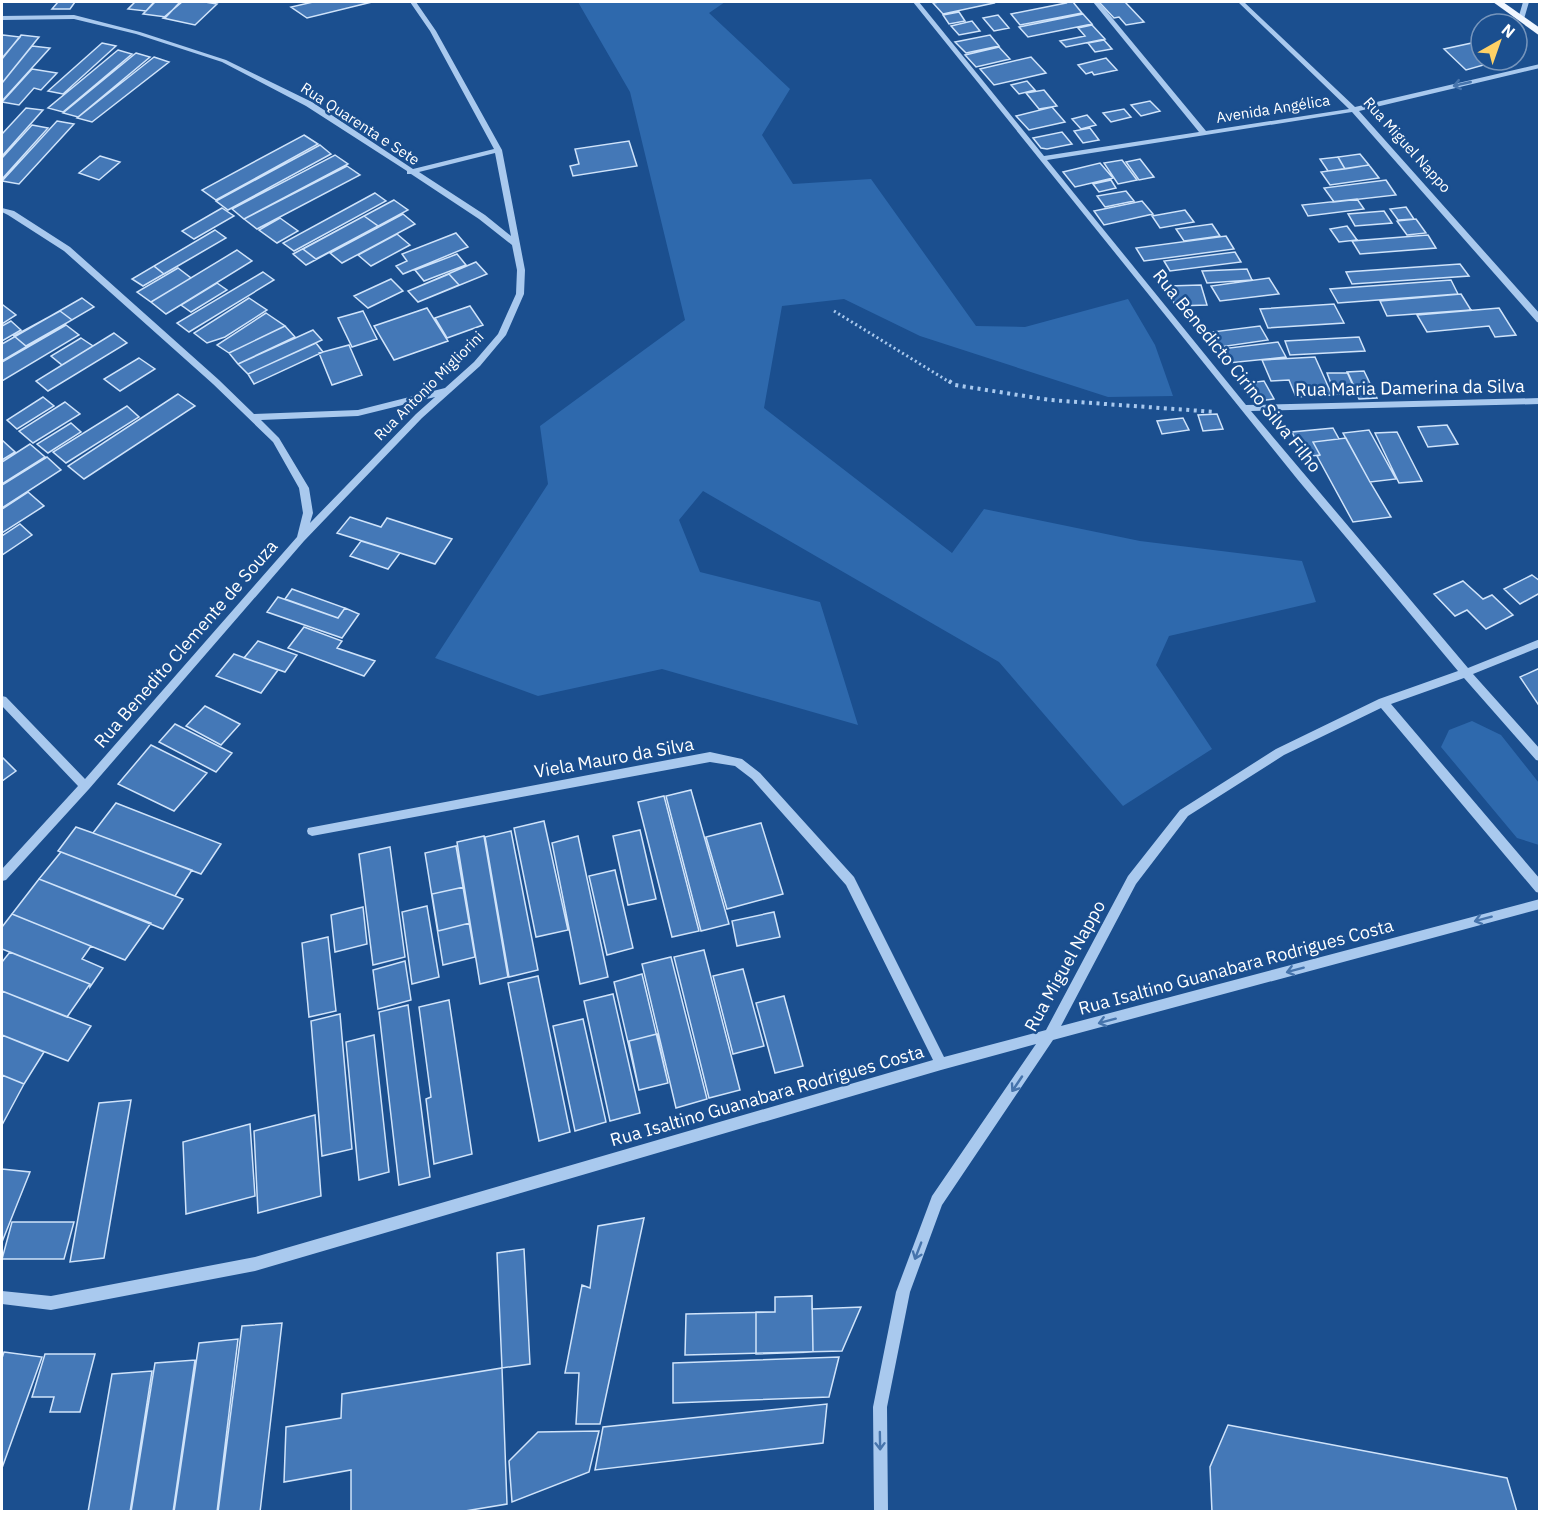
<svg xmlns="http://www.w3.org/2000/svg" width="1541" height="1513" font-family="'IBM Plex Sans',sans-serif">
  <style>
    .green { fill: #2e69ad }
    .building { fill: #4478b7; stroke: #cfe3fa; stroke-width: 1.5 }
    .lines { fill: none; stroke-linecap: round; stroke-linejoin: round }
    .path-far1 { stroke: #a9c9ee; stroke-width: 3; stroke-dasharray: 2 3; stroke-linecap: butt }
    .path { stroke: #a9c9ee; stroke-width: 4; stroke-dasharray: 3 4.5; stroke-linecap: butt }
    .minor { fill: #a9c9ee; fill-rule: evenodd }
    .major { fill: #f0f6ff; fill-rule: evenodd }
    .oneway { stroke: #4674ac }
    .labels { text-anchor: middle; stroke-width: 5; stroke-linejoin: round; paint-order: stroke }
    .far-street-label { font-size: 15px; fill: #fff; stroke: #1b4f8f }
    .street-label { font-size: 18px; fill: #fff; stroke: #1b4f8f }
  </style>
  <rect width="100%" height="100%" fill="#1b4f8f"/>
  <path class="green" d="M578,2H725L709,13L790,89L762,135L793,184L871,179L976,326L1025,327L1128,299L1155,345L1173,396L1108,397L920,336L844,299L782,306L764,408L952,553L984,509L1140,541L1302,561L1316,602L1169,636L1156,665L1212,749L1123,806L999,662L703,491L679,520L700,572L820,602L858,725L662,669L538,696L435,658L548,484L540,426L685,320L630,92Z
    M1472,721L1501,735L1539,783V845L1517,838L1441,747L1449,730Z"/>
  <path class="building" d="M58,2H75L70,9H52Z
    M135,2H154L146,11L128,9Z
    M155,2H180L166,17L143,14Z
    M182,2H205L217,4L195,25L163,18Z
    M313,2H372L307,18L291,7Z
    M939,2H993L994,3L943,14L933,3Z
    M1065,2H1073L1082,13L1020,25L1011,14L1066,3Z
    M1099,2H1125L1144,22L1126,25L1119,17L1114,18Z
    M959,12L965,21L949,24L943,15Z
    M1083,14L1092,24L1028,37L1019,27Z
    M998,15L1009,28L994,31L983,18Z
    M972,21L980,31L959,35L951,26Z
    M1092,25L1105,39L1066,47L1060,41L1085,36L1078,28Z
    M3,35L20,37L2,58V36Z
    M21,35L39,37L2,83V59Z
    M990,35L999,46L966,53L955,42Z
    M1104,40L1112,49L1095,52L1088,43Z
    M1481,41V60H1501L1466,70L1444,49Z
    M102,43L116,46L63,94L48,91Z
    M102,43L116,46L63,94L48,91Z
    M32,46L50,48L2,101V83Z
    M999,47L1010,59L976,67L965,55Z
    M118,50L132,54L63,112L48,108Z
    M136,53L150,57L78,117L63,113Z
    M154,57L169,62L92,122L77,118Z
    M1031,57L1046,73L994,85L980,69Z
    M1106,58L1117,70L1094,75L1092,72L1086,74L1078,65Z
    M32,69L57,73L41,90L34,88L19,105L2,102Z
    M1027,81L1035,90L1019,94L1011,85Z
    M1044,90L1057,106L1039,109L1026,93Z
    M1150,101L1160,111L1141,116L1131,105Z
    M1052,107L1065,122L1029,130L1016,116Z
    M26,108L43,110L2,156V134Z
    M1124,109L1131,117L1111,122L1103,113Z
    M1087,115L1096,125L1081,129L1072,119Z
    M57,121L74,124L19,184L2,181Z
    M32,125L48,128L2,179V158Z
    M1090,128L1099,140L1083,143L1074,131Z
    M1062,132L1072,144L1047,149L1041,148L1033,138Z
    M304,135L318,144L216,200L202,190Z
    M629,141L637,166L573,176L570,166L579,164L575,149Z
    M320,145L331,154L228,210L216,201Z
    M1360,154L1369,165L1345,169L1338,157Z
    M335,155L348,164L244,219L232,209Z
    M100,156L120,162L99,180L79,173Z
    M1338,157L1345,169L1328,171L1320,159Z
    M1140,159L1154,177L1139,180L1126,162Z
    M1122,160L1137,180L1118,184L1104,163Z
    M1100,163L1113,178L1075,187L1063,172Z
    M1369,165L1379,178L1330,185L1321,172Z
    M347,166L360,175L257,229L244,219Z
    M1111,180L1116,188L1099,192L1093,184Z
    M1386,180L1396,195L1334,202L1324,188Z
    M1126,191L1134,201L1105,207L1097,196Z
    M375,193L386,201L294,251L283,243Z
    M1357,199L1364,209L1308,216L1302,205Z
    M394,200L408,210L306,265L293,254Z
    M1142,201L1153,214L1104,225L1094,211Z
    M1406,207L1414,219L1398,220L1390,209Z
    M222,208L234,216L194,239L182,231Z
    M1185,210L1194,222L1160,228L1152,216Z
    M1384,211L1392,223L1355,226L1348,214Z
    M403,214L415,224L342,263L330,253Z
    M364,216L378,226L316,259L303,249Z
    M280,218L298,231L277,243L259,230Z
    M1416,219L1426,233L1407,235L1397,221Z
    M1212,224L1220,236L1184,241L1176,229Z
    M1347,226L1357,240L1339,242L1330,229Z
    M215,230L226,238L143,286L132,279Z
    M215,230L226,238L164,274L154,266Z
    M456,233L468,247L403,274L396,266L407,261L402,254Z
    M397,234L410,245L371,266L358,255Z
    M1428,235L1436,248L1360,254L1352,241Z
    M1226,236L1234,249L1144,261L1136,248Z
    M237,250L252,261L166,314L151,302Z
    M1235,252L1241,262L1170,271L1164,261Z
    M457,254L466,265L424,281L415,270Z
    M476,262L487,274L418,302L408,291Z
    M1460,264L1469,276L1352,284L1346,272Z
    M178,268L191,278L151,302L137,292Z
    M1247,269L1252,280L1207,283L1202,271Z
    M263,272L274,280L189,332L177,323Z
    M449,274L459,285L418,302L408,291Z
    M1269,278L1279,294L1220,301L1211,286Z
    M391,279L403,291L368,308L354,296Z
    M1451,280L1458,294L1338,303L1330,289Z
    M217,283L227,290L191,312L181,305Z
    M1201,285L1207,305L1175,306L1168,286Z
    M1461,294L1471,310L1387,316L1380,301Z
    M82,298L94,307L2,361V344Z
    M249,298L267,310L225,337L207,343L194,333Z
    M1334,304L1344,323L1268,328L1260,309Z
    M3,305L16,315L2,324V306Z
    M470,306L483,325L447,338L435,318Z
    M427,308L448,341L394,360L374,326Z
    M1499,308L1516,335L1495,337L1489,326L1427,332L1417,315Z
    M60,311L72,320L26,346L14,336Z
    M363,311L377,339L352,347L338,318Z
    M266,313L285,326L229,353L217,345Z
    M11,321L21,330L2,341V326Z
    M66,325L79,335L2,381V362Z
    M285,326L295,337L238,364L229,353Z
    M1260,326L1268,340L1220,347L1212,332Z
    M313,330L322,340L248,374L238,364Z
    M114,333L127,343L48,391L36,381Z
    M1359,337L1365,351L1290,355L1285,341Z
    M81,338L93,346L62,365L51,356Z
    M1278,342L1286,357L1228,363L1221,349Z
    M316,343L323,352L254,384L248,374Z
    M349,345L362,375L332,385L319,353Z
    M1315,357L1332,395L1296,397L1289,380L1271,381L1262,360Z
    M139,358L155,369L120,391L104,379Z
    M1364,371L1377,398L1359,399L1347,372Z
    M1327,373H1348L1357,393L1335,394Z
    M1264,381L1274,399L1258,401L1247,383Z
    M178,394L195,406L84,479L68,466Z
    M43,397L54,406L17,429L7,420Z
    M65,402L80,414L33,443L19,431Z
    M127,406L139,417L66,463L53,452Z
    M127,406L139,417L66,463L53,452Z
    M1217,414L1223,429L1203,431L1198,415Z
    M1183,418L1189,430L1162,434L1157,421Z
    M71,423L81,432L48,453L37,444Z
    M1447,425L1458,444L1428,447L1418,427Z
    M1333,428L1339,439L1313,442L1320,455L1304,457L1292,432Z
    M1369,430L1396,479L1370,482L1343,433Z
    M1397,432L1422,481L1399,483L1375,433Z
    M1346,438L1370,482L1391,517L1353,522L1317,456L1320,455L1313,442Z
    M2,440L15,452L2,460Z
    M30,444L45,457L2,484V462Z
    M47,457L61,470L2,508V485Z
    M28,492L44,506L2,533V509Z
    M350,517L381,527L387,518L452,539L435,564L337,533Z
    M20,524L32,535L2,555V536Z
    M361,541L400,553L388,569L350,556Z
    M1532,575L1540,581V593L1520,604L1504,589Z
    M1463,581L1483,599L1492,595L1513,615L1486,629L1467,610L1455,616L1434,594Z
    M292,589L345,608L338,618L285,599Z
    M278,597L338,618L345,608L359,614L342,638L267,612Z
    M304,627L342,641L337,648L375,661L364,676L288,648Z
    M258,641L297,655L285,672L244,658Z
    M234,654L278,670L261,693L216,676Z
    M1540,668V707L1520,677Z
    M205,706L240,724L221,745L186,726Z
    M175,724L232,753L216,772L159,742Z
    M151,745L207,773L174,811L118,784Z
    M2,757L16,771L2,781Z
    M691,790L729,924L701,931L666,796Z
    M664,796L699,931L672,937L638,802Z
    M116,803L221,844L201,874L93,833Z
    M544,821L568,930L536,937L514,828Z
    M761,823L783,894L727,909L706,837Z
    M76,827L93,833L192,870L175,896L58,851Z
    M640,830L656,899L628,905L613,836Z
    M511,831L538,970L509,977L485,837Z
    M484,836L508,977L480,984L457,842Z
    M578,836L608,977L580,984L552,843Z
    M456,846L475,957L443,965L425,853Z
    M390,847L405,957L373,965L359,854Z
    M61,852L175,896L183,899L163,929L39,879Z
    M615,870L633,948L607,955L589,876Z
    M39,879L151,923L125,960L12,914Z
    M464,887L470,923L438,931L432,894Z
    M427,906L439,977L412,984L402,912Z
    M363,907L367,944L335,952L331,915Z
    M774,912L780,937L737,946L732,921Z
    M12,914L91,946L82,959L103,968L90,987V984L2,949V927Z
    M328,937L336,1011L309,1017L302,943Z
    M704,950L740,1090L709,1098L674,957Z
    M10,952L90,984L67,1017L2,991V962Z
    M671,957L707,1099L676,1108L642,964Z
    M405,961L411,1000L378,1009L373,970Z
    M743,969L764,1046L733,1054L713,976Z
    M642,974L668,1083L639,1090L614,982Z
    M538,976L570,1132L539,1141L508,983Z
    M2,991L91,1026L68,1061L2,1035Z
    M613,994L640,1113L610,1121L584,1001Z
    M784,996L803,1066L775,1073L756,1003Z
    M449,1000L472,1154L434,1164L426,1099L431,1097L419,1007Z
    M408,1005L430,1177L399,1185L379,1012Z
    M340,1014L352,1149L322,1156L311,1021Z
    M583,1019L606,1122L575,1131L553,1026Z
    M657,1034L668,1083L639,1090L629,1041Z
    M2,1035L44,1052L24,1084L2,1075Z
    M374,1035L389,1172L359,1180L346,1042Z
    M2,1075L24,1084L2,1125Z
    M131,1100L104,1258L70,1262L99,1103Z
    M315,1115L321,1196L258,1213L254,1131Z
    M250,1124L255,1196L186,1214L183,1142Z
    M2,1169L30,1172L2,1242Z
    M644,1218L600,1424H576L579,1373H565L582,1285L590,1288L598,1226Z
    M12,1222H74L64,1259H2Z
    M524,1249L530,1364L502,1368L497,1253Z
    M812,1296V1309L861,1307L842,1351L685,1355L686,1314L775,1312V1297Z
    M812,1296L813,1352L756,1354V1312H775V1297Z
    M282,1323L260,1512H218L242,1326Z
    M238,1339L217,1512H174L199,1343Z
    M4,1352L42,1357L2,1468V1358Z
    M45,1354H95L80,1412H50L54,1397H32Z
    M839,1357L829,1397L673,1403V1363Z
    M195,1360L173,1512H131L155,1363Z
    M502,1368L507,1504L459,1512H351V1470L284,1482L286,1427L341,1418L342,1394Z
    M152,1371L130,1512H88L112,1374Z
    M827,1404L823,1443L595,1470L603,1427Z
    M1228,1425L1507,1478L1517,1512H1212L1210,1467Z
    M599,1431L589,1472L512,1502L509,1461L538,1432Z"/>
  <g class="lines">
    <path class="path-far1" d="M834,311L951,383"/>
    <path class="path" d="M949,381L955,385L1050,400L1216,412"/>
    <path class="minor" d="M410,2H416L436,31L502,150L525,270L524,294L506,335L480,366L422,418L304,541L89,789L6,880L2,881V869L78,786L2,706V696L6,697L85,779L297,537L303,513L299,488L273,442L213,384L64,251L8,215L2,212V208L14,211L70,247L219,380L254,414L358,410L445,388L474,362L498,334L516,294L517,270L512,245L479,219L411,174H407V171L306,106L222,62L136,34L74,19L2,20V16L74,15L140,32L226,60L312,102L413,169L494,149L430,31ZM495,153L511,236L485,215L419,172ZM435,397L416,414L310,523L313,513L309,488L279,438L261,420L358,416Z
      M913,2H919L1044,156L1199,132L1093,2H1099L1206,131L1349,109L1238,2H1244L1355,107L1540,64V68L1359,111L1540,314V323L1537,322L1352,112L1047,160L1246,405L1540,398V404L1251,411L1468,668L1540,639V647L1473,674L1540,749V761L1536,760L1464,678L1391,704L1540,879V893L1536,892L1381,708L1284,755L1188,816L1136,884L1061,1026L1540,899V909L1053,1040L942,1205L910,1292L887,1407L888,1512H874L873,1407L896,1292L932,1196L1036,1044L941,1070L255,1271L51,1310L2,1304V1291L51,1296L255,1257L933,1060L846,885L752,779L735,766L710,762L312,836L308,834L307,831L308,828L710,752L742,759L760,773L854,877L944,1057L1046,1030L1128,876L1180,810L1276,749L1379,699L1458,671L1298,480Z
      M1523,2H1529L1524,19L1521,21L1518,19Z"/>
    <path class="major" d="M1493,2H1503L1540,28V36Z"/>
  </g>
  <defs><path id="oneway-shaft" d="M-6 0H5M1.5-3L5.5 0L1.5 3" fill="none" stroke-width="1.6" stroke-linecap="round" stroke-linejoin="round" transform="scale(1.5)"/></defs>
  <g class="oneway">
    <use href="#oneway-shaft" transform="translate(1462 84) rotate(167)"/>
    <use href="#oneway-shaft" transform="translate(1483 919) rotate(165)"/>
    <use href="#oneway-shaft" transform="translate(1295 970) rotate(165)"/>
    <use href="#oneway-shaft" transform="translate(1107 1021) rotate(165)"/>
    <use href="#oneway-shaft" transform="translate(1017 1084) rotate(124)"/>
    <use href="#oneway-shaft" transform="translate(918 1251) rotate(111)"/>
    <use href="#oneway-shaft" transform="translate(880 1441) rotate(89)"/>
  </g>
  <g class="labels">
    <g class="far-street-label">
      <text transform="translate(1273 109) rotate(-9)" y="5">Avenida Angélica</text>
      <text transform="translate(360 124) rotate(33)" y="5">Rua Quarenta e Sete</text>
      <text transform="translate(1407 145) rotate(48)" y="5">Rua Miguel Nappo</text>
      <text transform="translate(429 386) rotate(-45)" y="5">Rua Antonio Migliorini</text>
    </g>
    <g class="street-label">
      <text transform="translate(1237 371) rotate(51)" y="6">Rua Benedicto Cirino Silva Filho</text>
      <text transform="translate(1410 388) rotate(-1)" y="6">Rua Maria Damerina da Silva</text>
      <text transform="translate(186 644) rotate(-49)" y="6">Rua Benedito Clemente de Souza</text>
      <text transform="translate(614 758) rotate(-10)" y="6">Viela Mauro da Silva</text>
      <text transform="translate(1065 966) rotate(-61)" y="6">Rua Miguel Nappo</text>
      <text transform="translate(1236 967) rotate(-15)" y="6">Rua Isaltino Guanabara Rodrigues Costa</text>
      <text transform="translate(767 1096) rotate(-16)" y="6">Rua Isaltino Guanabara Rodrigues Costa</text>
    </g>
  </g>
  <rect width="1541" height="1513" fill="none" stroke="#ffffff" stroke-width="6"/>
  <g transform="translate(1499 42) rotate(40)"><circle r="28" fill="#1b4f8f" stroke="#7695bc" stroke-width="1.5"/>
  <path d="M0-4.5L10 22L0 15L-10 22Z" fill="#ffd166"/>
  <text y="-9" font-size="16" font-weight="bold" text-anchor="middle" fill="#ffffff">N</text>
  </g>
</svg>
